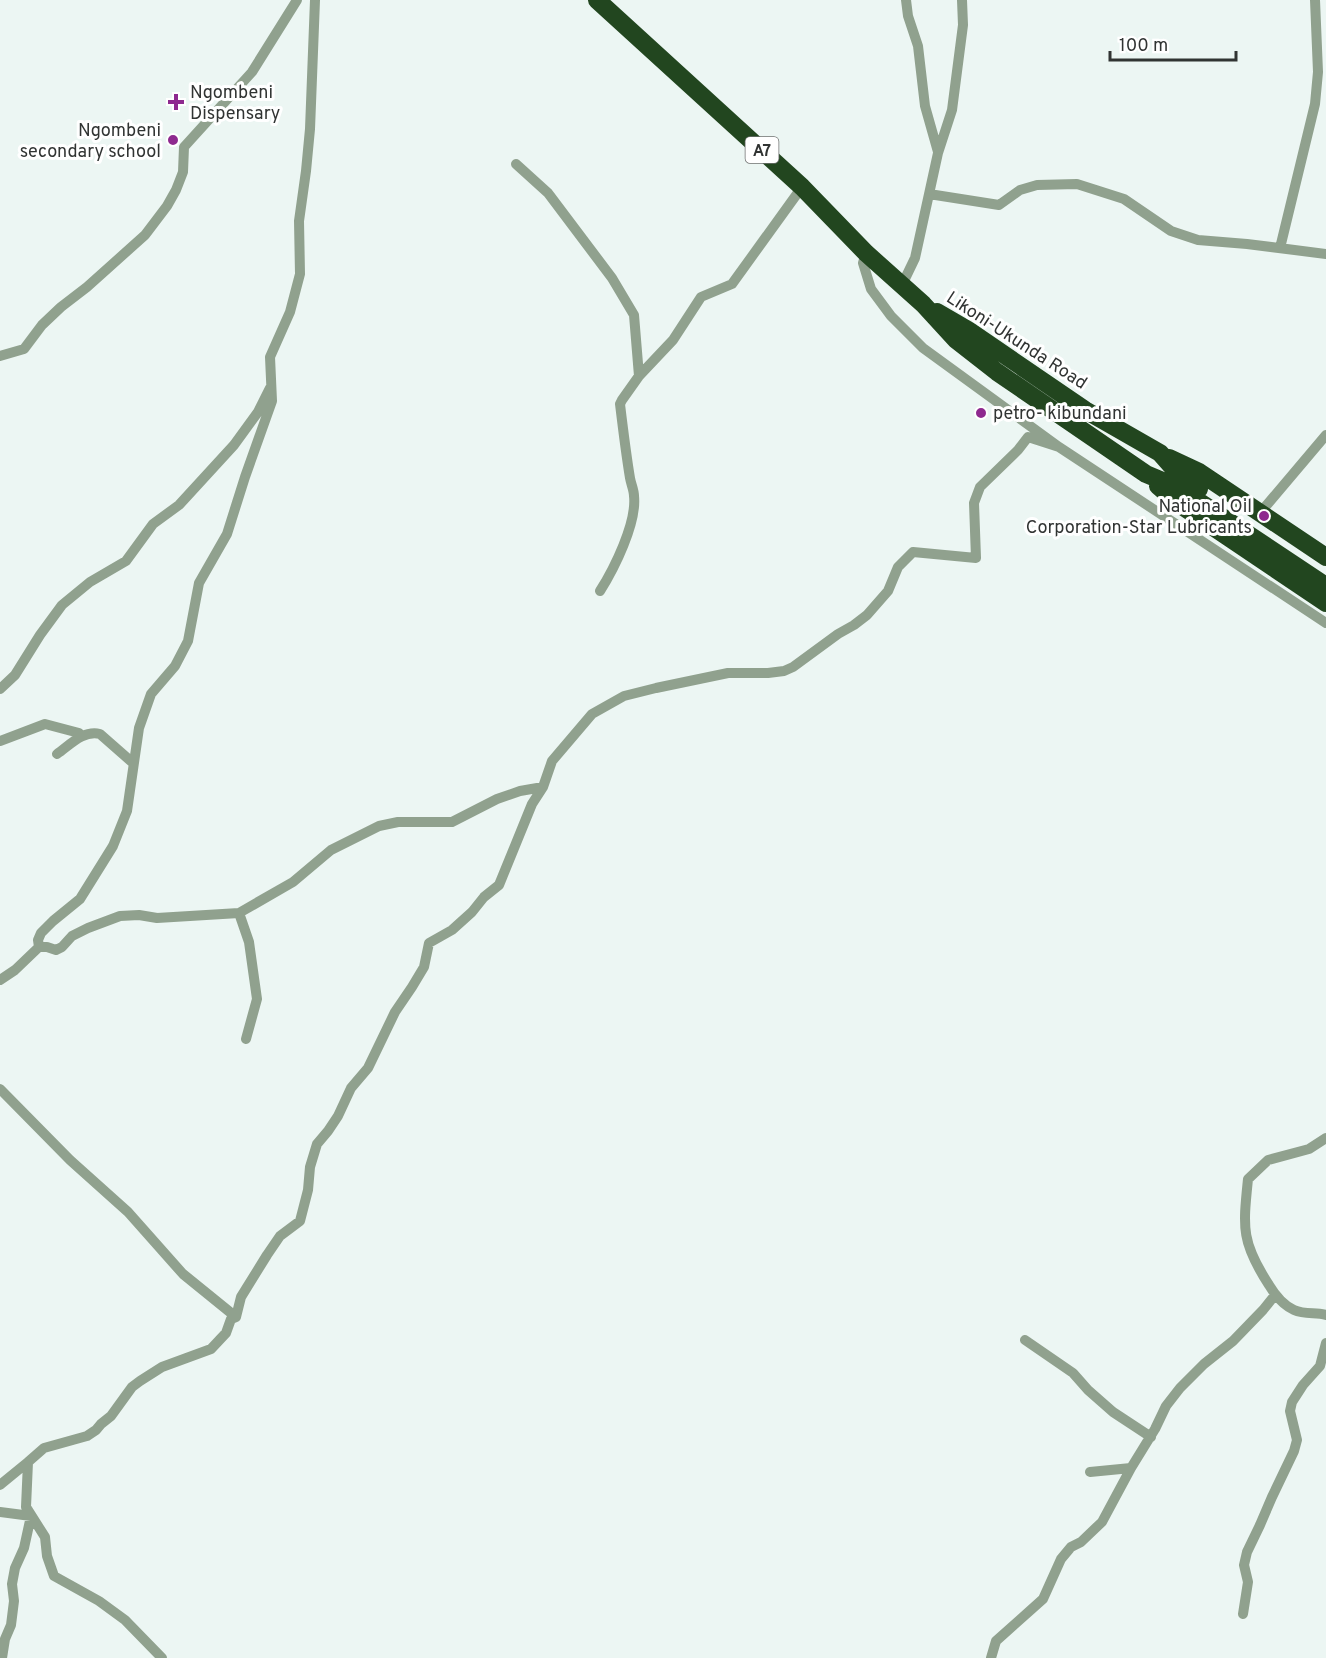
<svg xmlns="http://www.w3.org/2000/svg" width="1326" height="1658" font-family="Overpass,sans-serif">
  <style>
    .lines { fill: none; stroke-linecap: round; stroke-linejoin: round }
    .street { stroke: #90a18e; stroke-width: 10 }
    .highway { stroke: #22461f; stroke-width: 18 }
    .poi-dot { fill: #8e298f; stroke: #fff; stroke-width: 2 }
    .labels { text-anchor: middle; stroke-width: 6; stroke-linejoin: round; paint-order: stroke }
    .shield { fill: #fff; stroke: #6f7170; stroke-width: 1.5 }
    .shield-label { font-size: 16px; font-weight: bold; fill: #313433 }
    .poi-label { font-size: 18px; fill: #313433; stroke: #fff; text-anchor: start }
    .street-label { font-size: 18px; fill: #313433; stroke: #fff }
  </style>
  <rect width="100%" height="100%" fill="#ecf6f3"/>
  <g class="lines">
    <path class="street" d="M906,0L908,16L918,46L925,106L938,152
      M516,164L548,193L612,278L634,315L639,376
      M929,194L999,205L1020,190L1037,185L1077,184L1124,199L1171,231L1198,240L1247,244L1326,254
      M1280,248L1315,104L1318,72L1315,0
      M866,253L863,263L871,289L891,316L923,348L1059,447L1326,623
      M902,285L915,258L938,153L952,110L963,25L962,0
      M0,356L24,349L42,325L61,307L87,287L145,235L167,206L176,190L183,172L184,147L252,72L297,0
      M1260,513L1326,435
      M600,591C614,569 637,523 634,496C634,490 631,484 630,478C626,454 623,429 620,404L622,400L639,376L673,340L701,297L732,284L802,187
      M0,689L15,675L40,635L62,605L90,582L126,561L153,524L179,505L234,445L258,412L270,388
      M0,741L45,724L79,733L81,736
      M57,754C70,745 83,730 100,734L133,763
      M239,913L293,882L331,850L379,826L398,822H452L497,799L520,791L543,787
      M39,947H47L56,950L62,947L72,936L88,928L120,916L139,915L157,918L239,913L249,942L257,999L246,1039
      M0,980L15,970L39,947L38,940L41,933L53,921L80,899L113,846L127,811L139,728L151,694L175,666L188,641L199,583L227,534L245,477L272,401L270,357L290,312L300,274L299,221L306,171L310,129L315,0
      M0,1089L70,1160L128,1212L183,1274L236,1317
      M1326,1138L1309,1149L1268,1160L1248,1179C1243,1228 1241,1242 1269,1285C1275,1295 1283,1305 1294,1310C1305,1315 1316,1312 1326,1315
      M1025,1340L1073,1373L1088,1390L1113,1412L1151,1437
      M1090,1472L1131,1468
      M0,1485L28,1462
      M0,1512L31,1516L24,1548L15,1568L12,1584L14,1601L11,1625L5,1639L2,1658
      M1243,1614L1248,1582L1244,1565L1247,1552L1260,1525L1272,1497L1294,1451L1297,1440L1290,1411L1292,1402L1303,1385L1320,1366L1326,1343
      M162,1658L125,1620L99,1601L54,1576L47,1556L45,1537L26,1507L28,1462L44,1448L87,1436L96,1430L101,1424L111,1416L132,1387L140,1381L162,1367L211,1349L226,1333L231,1319L236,1317L241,1297L267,1255L280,1236L300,1221L308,1190L310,1167L317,1144L328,1131L338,1116L351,1088L368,1068L395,1012L412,987L424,967L429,943L452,930L472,912L484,897L499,885L532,804L543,787L552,761L592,714L624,696L656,688L728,673H768L784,671L793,667L838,634L854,625L867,615L888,591L898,567L913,552L976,558L974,503L980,487L1018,450L1028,437L1059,447
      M991,1658L996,1641L1043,1599L1061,1559L1071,1547L1081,1542L1102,1522L1131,1468L1155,1429L1166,1406L1180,1388L1204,1364L1233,1341L1263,1310L1275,1295"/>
    <path class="highway" d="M597,0L802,187L866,253L923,304L956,340L997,372L1146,474L1177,487L1326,586
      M937,312L968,330L1085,410L1160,453L1183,479L1199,489
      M1169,458L1199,472L1326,557
      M1158,486L1179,504L1326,603"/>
  </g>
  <g class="poi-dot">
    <path d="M173 93h6v6h6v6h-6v6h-6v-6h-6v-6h6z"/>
    <circle cx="173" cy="140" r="6"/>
    <circle cx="981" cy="413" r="6"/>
    <circle cx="1264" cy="516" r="6"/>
  </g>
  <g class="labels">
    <rect class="shield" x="745.5" y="137" width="33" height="26" rx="4.5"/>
    <g class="shield-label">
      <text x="762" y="156">A7</text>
    </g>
    <g class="poi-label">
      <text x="190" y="98">Ngombeni<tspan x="190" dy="21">Dispensary</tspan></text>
      <text x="161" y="136" text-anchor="end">Ngombeni<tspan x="161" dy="21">secondary school</tspan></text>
      <text x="993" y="419">petro- kibundani</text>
      <text x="1252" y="512" text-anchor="end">National Oil<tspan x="1252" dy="21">Corporation-Star Lubricants</tspan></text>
    </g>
    <g class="street-label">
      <text transform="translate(1017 340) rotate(33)" y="6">Likoni-Ukunda Road</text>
    </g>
  </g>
  <path d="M1110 51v9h126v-9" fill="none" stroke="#313433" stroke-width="3"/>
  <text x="1119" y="51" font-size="18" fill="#313433" stroke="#ffffff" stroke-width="4.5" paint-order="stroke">100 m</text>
</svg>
